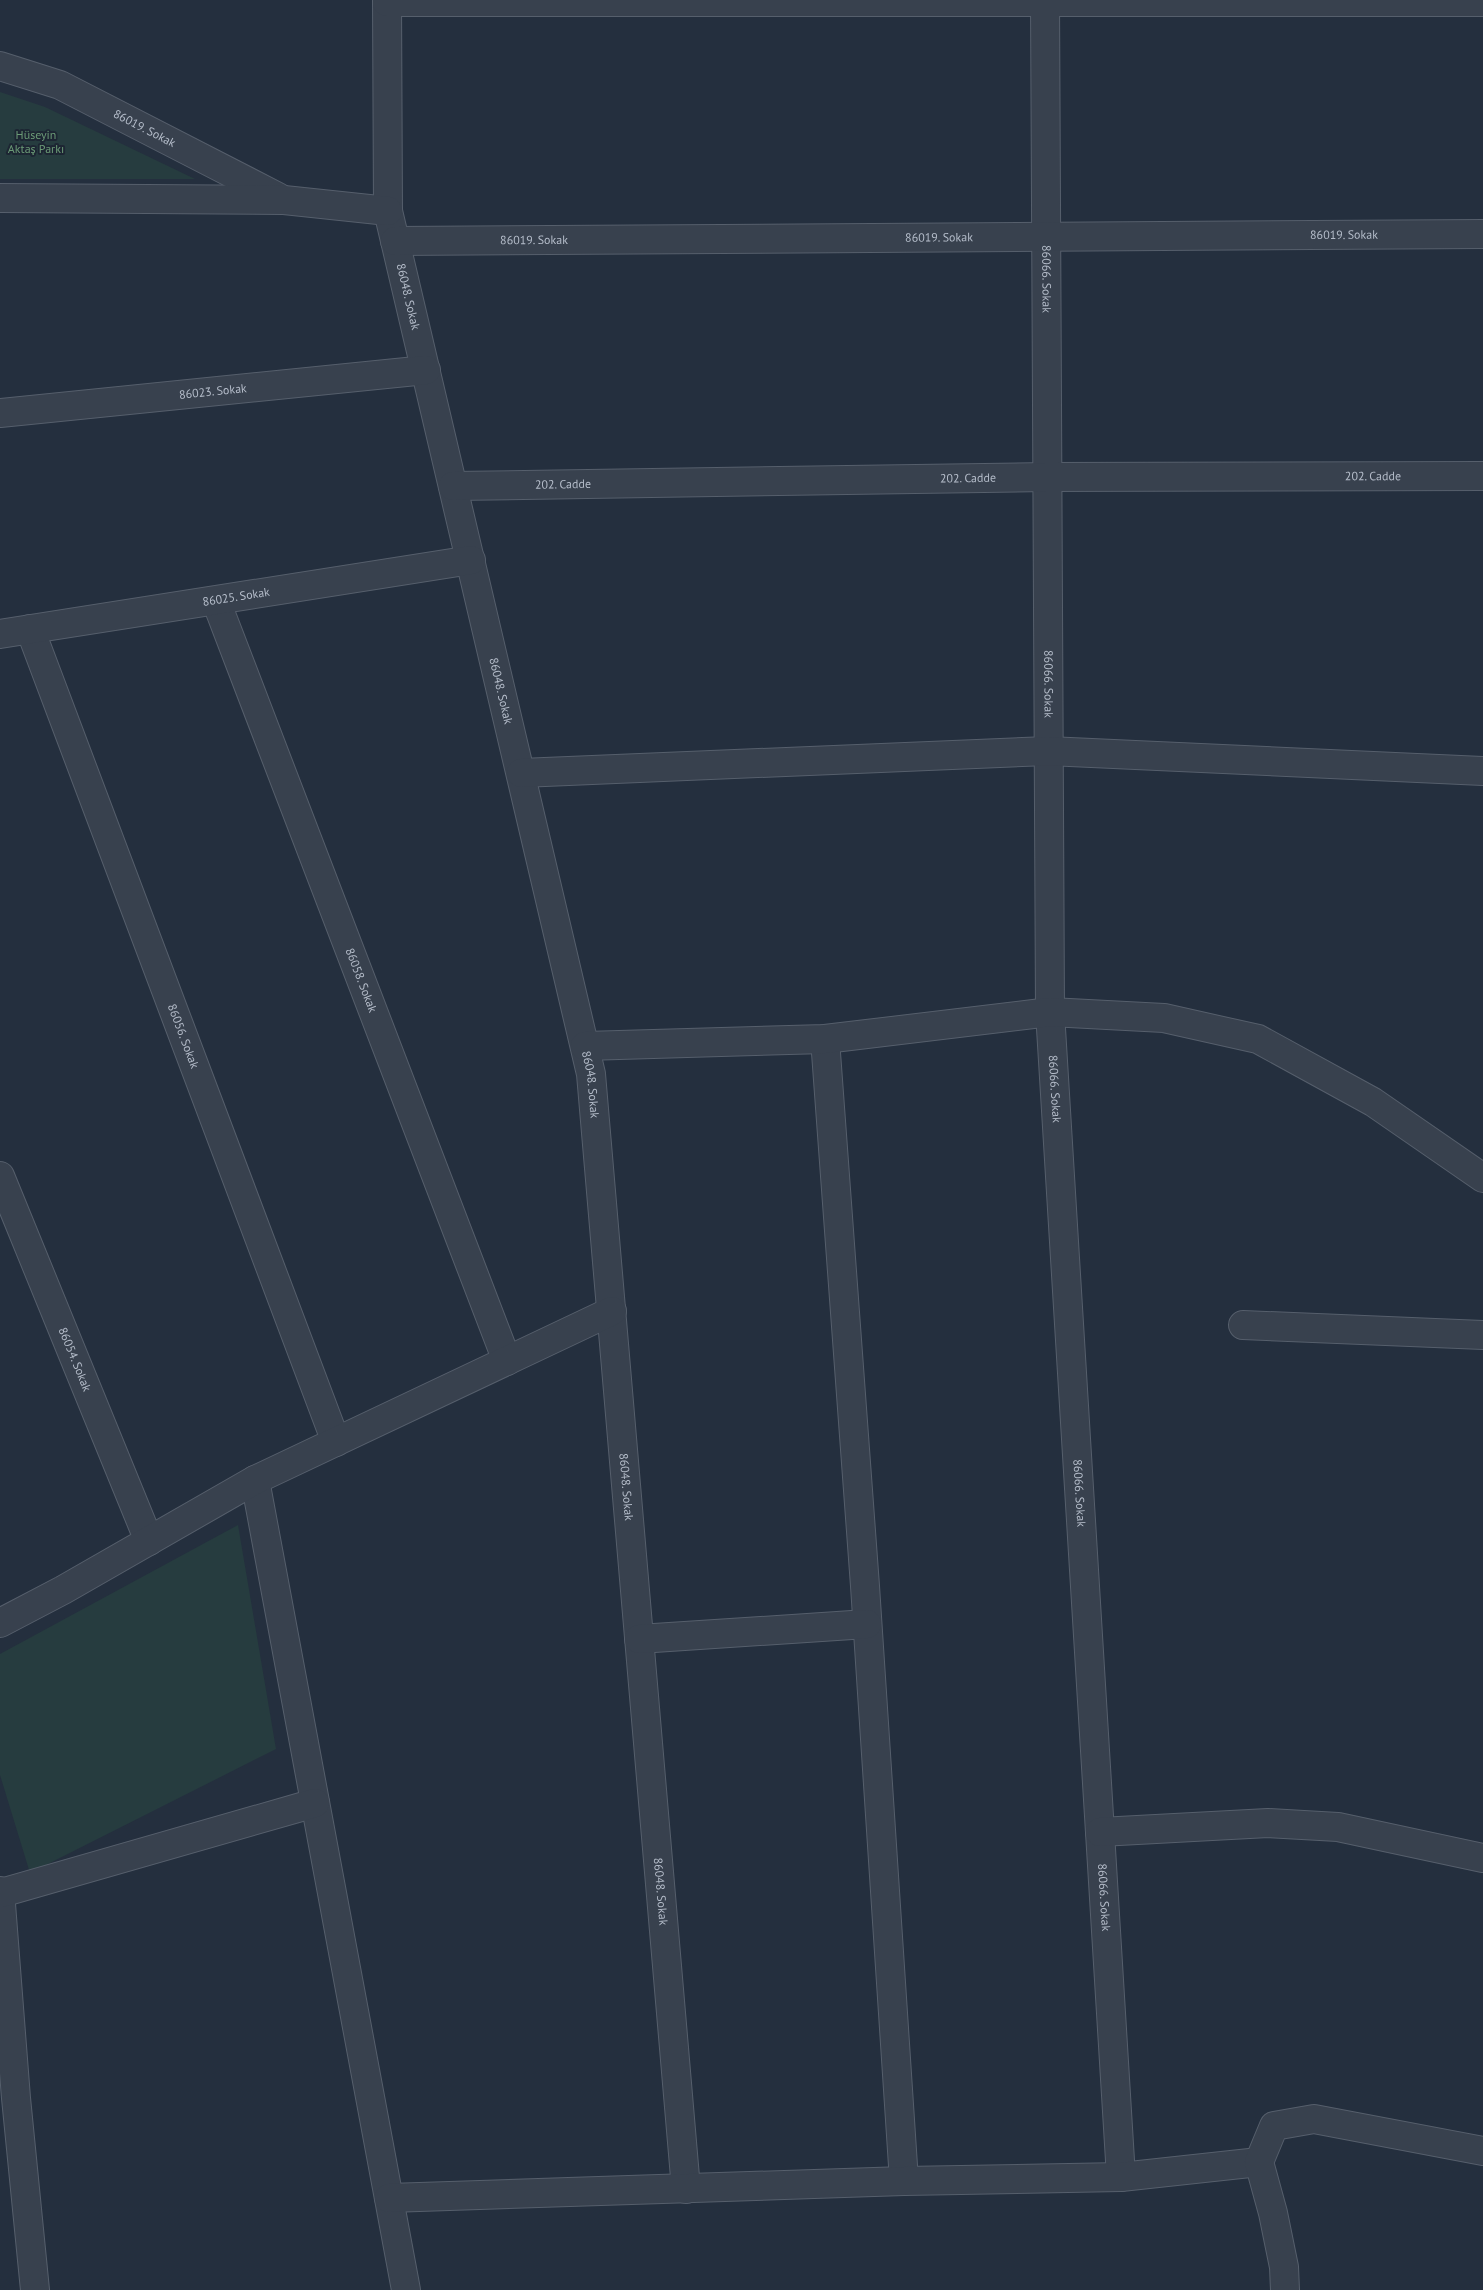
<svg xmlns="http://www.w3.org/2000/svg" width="1483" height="2290" font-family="'PT Sans',sans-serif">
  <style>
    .green { fill: #263c3f }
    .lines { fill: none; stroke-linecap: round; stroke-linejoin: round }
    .minor-casing { stroke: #565f6c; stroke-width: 30 }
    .minor { stroke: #38414e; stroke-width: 28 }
    .labels { text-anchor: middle; stroke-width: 4; stroke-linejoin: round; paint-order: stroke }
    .street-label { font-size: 12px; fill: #b4bcc9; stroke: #1d2633 }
    .park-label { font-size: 12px; fill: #6b9a76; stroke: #1d2633 }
  </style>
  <rect width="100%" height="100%" fill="#242f3e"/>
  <path class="green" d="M0,92L45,107L195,179H0Z
    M238,1525L276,1749L30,1873L0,1775V1654Z"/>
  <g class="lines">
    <defs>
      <g id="minor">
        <path id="s1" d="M387,0L388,211L591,1074L686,2189"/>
        <path id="s2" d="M1045,0L1050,1012L1121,2177"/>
        <path d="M387,2H1483"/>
        <path id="s3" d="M0,66L60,85L278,197"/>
        <path d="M0,198L284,200L388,211"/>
        <path id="s4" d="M395,241L1483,234"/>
        <path id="s5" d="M0,413L426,370"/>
        <path id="s6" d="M453,486L1047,477L1483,476"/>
        <path id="s7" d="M216,601L507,1361"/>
        <path id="s8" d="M30,629L336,1442"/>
        <path id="s9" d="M0,634L471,560"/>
        <path d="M521,773L1048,751L1483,771"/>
        <path d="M825,1039L865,1586L904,2181"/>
        <path d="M585,1046L825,1039L1050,1012L1164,1018L1258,1039L1373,1102L1483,1178"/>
        <path id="s10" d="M0,1176L149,1541"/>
        <path d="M1243,1325L1483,1335"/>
        <path d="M255,1480L406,2290"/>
        <path d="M0,1623L63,1590L255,1480L612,1311"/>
        <path d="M639,1639L867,1624"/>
        <path d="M1100,1832L1268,1823L1338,1827L1483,1858"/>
        <path d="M0,1891L16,2098L35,2290"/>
        <path d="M1,1893L315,1803"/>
        <path d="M389,2198L904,2181L1121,2177L1259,2162"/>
        <path d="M1285,2290L1284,2267L1273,2213L1259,2162L1274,2126L1314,2119L1483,2151"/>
      </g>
    </defs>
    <use href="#minor" class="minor-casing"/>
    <use href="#minor" class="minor"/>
  </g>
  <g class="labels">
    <g class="street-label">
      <text dy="4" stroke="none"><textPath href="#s3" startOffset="158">86019. Sokak</textPath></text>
      <text dy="4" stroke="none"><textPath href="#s4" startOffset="949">86019. Sokak</textPath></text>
      <text dy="4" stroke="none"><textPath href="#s4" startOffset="544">86019. Sokak</textPath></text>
      <text dy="4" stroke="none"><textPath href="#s4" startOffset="139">86019. Sokak</textPath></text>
      <text dy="4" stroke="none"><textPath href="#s2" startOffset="279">86066. Sokak</textPath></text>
      <text dy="4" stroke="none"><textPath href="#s1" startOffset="299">86048. Sokak</textPath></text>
      <text dy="4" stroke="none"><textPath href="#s5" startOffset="214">86023. Sokak</textPath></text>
      <text dy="4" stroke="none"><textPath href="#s6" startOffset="920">202. Cadde</textPath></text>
      <text dy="4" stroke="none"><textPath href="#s6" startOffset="515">202. Cadde</textPath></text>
      <text dy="4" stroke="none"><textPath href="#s6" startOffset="110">202. Cadde</textPath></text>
      <text dy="4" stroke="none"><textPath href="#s9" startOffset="239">86025. Sokak</textPath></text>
      <text dy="4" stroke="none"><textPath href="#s2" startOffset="684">86066. Sokak</textPath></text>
      <text dy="4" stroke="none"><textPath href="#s1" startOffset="704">86048. Sokak</textPath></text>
      <text dy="4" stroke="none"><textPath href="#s7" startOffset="406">86058. Sokak</textPath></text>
      <text dy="4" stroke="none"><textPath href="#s8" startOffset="435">86056. Sokak</textPath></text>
      <text dy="4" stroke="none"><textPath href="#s1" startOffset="1108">86048. Sokak</textPath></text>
      <text dy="4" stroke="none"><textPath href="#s2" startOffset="1089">86066. Sokak</textPath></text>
      <text dy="4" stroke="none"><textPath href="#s10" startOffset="198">86054. Sokak</textPath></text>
      <text dy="4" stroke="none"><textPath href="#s1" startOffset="1512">86048. Sokak</textPath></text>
      <text dy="4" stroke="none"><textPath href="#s2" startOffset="1494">86066. Sokak</textPath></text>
      <text dy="4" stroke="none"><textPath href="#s1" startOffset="1918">86048. Sokak</textPath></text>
      <text dy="4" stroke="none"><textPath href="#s2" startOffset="1899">86066. Sokak</textPath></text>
    </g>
    <g class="park-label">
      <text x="36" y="139">Hüseyin<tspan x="36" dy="14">Aktaş Parkı</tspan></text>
    </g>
  </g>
</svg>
